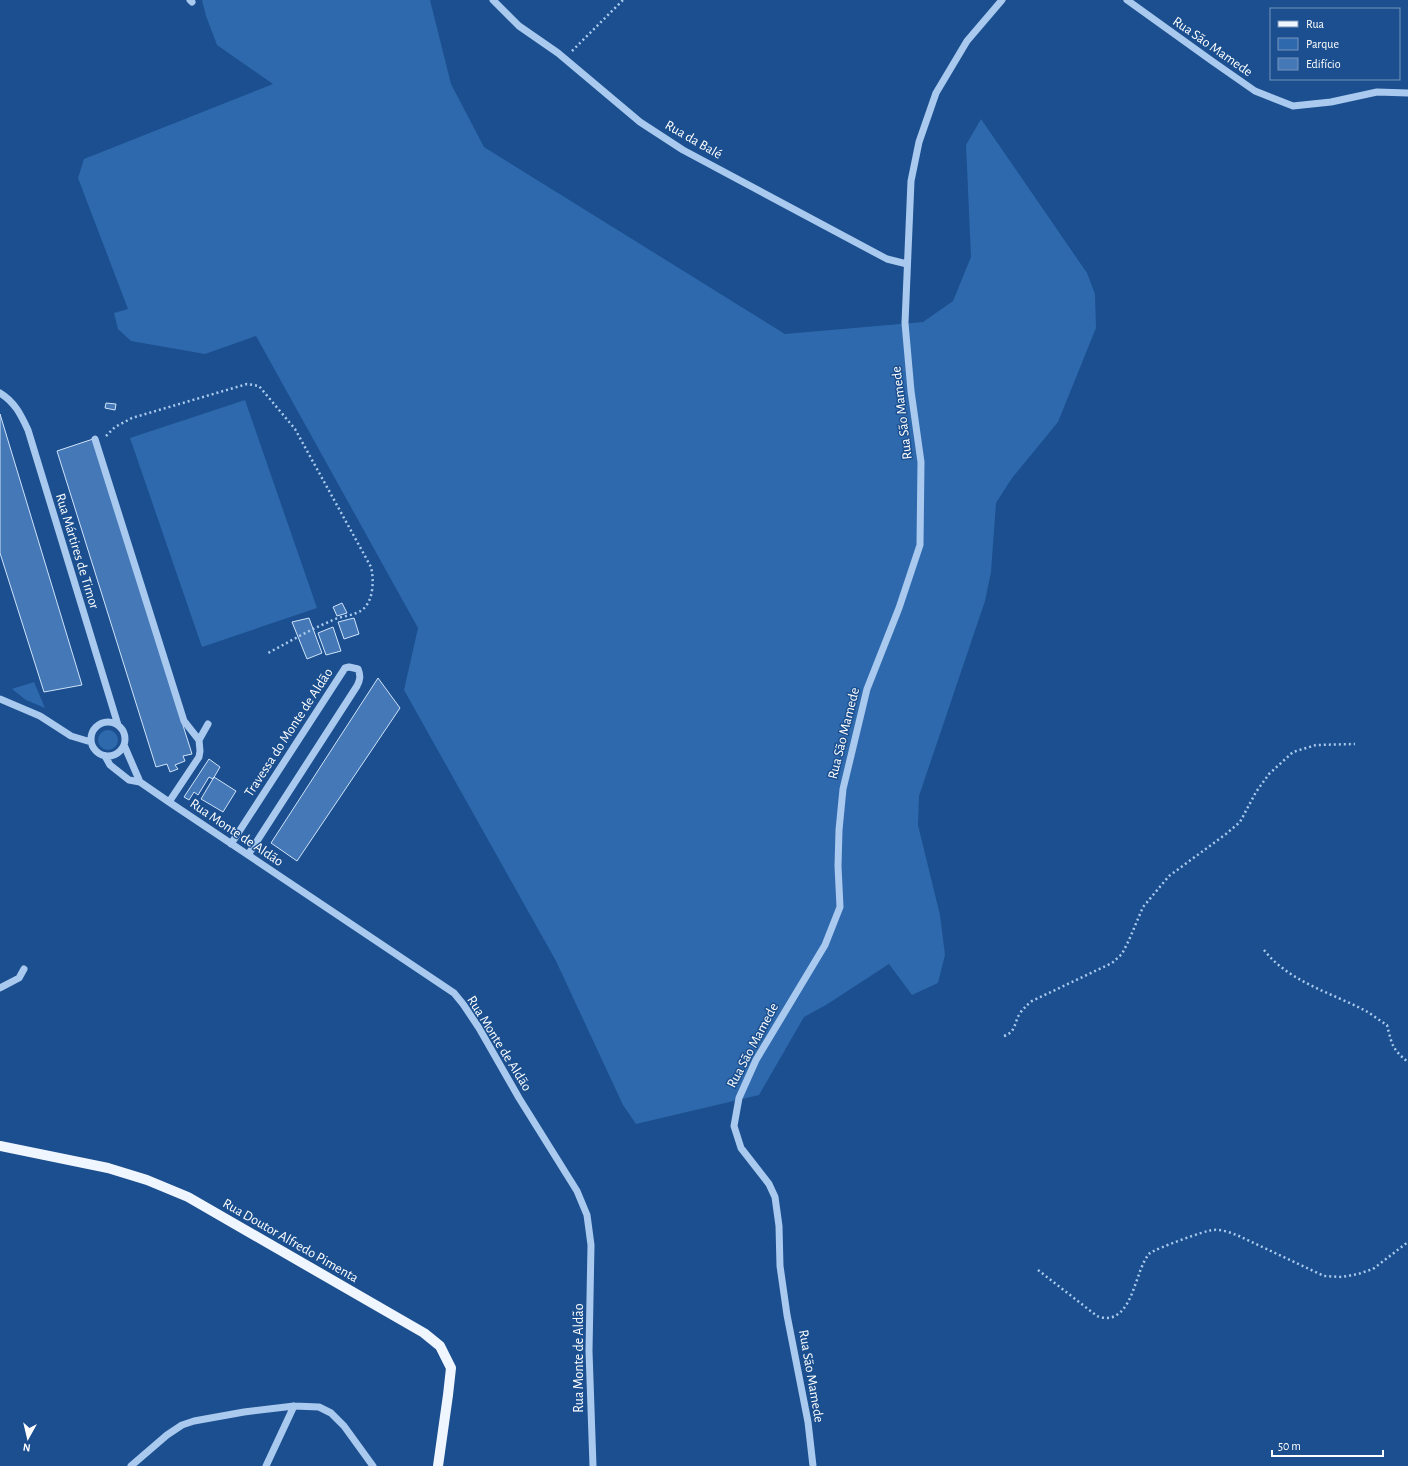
<svg xmlns="http://www.w3.org/2000/svg" width="1408" height="1466" font-family="'Alegreya Sans',sans-serif">
  <style>
    .green { fill: #2e69ad }
    .building { fill: #4478b7; stroke: #cfe3fa }
    .lines { fill: none; stroke-linecap: round; stroke-linejoin: round }
    .path { stroke: #a9c9ee; stroke-width: 2.5; stroke-dasharray: 2 3; stroke-linecap: butt }
    .minor { stroke: #a9c9ee; stroke-width: 7 }
    .major { stroke: #f0f6ff; stroke-width: 10 }
    .labels { text-anchor: middle; stroke-width: 3; stroke-linejoin: round; paint-order: stroke }
    .street-label { font-size: 14px; fill: #fff; stroke: #1b4f8f }
  </style>
  <rect width="100%" height="100%" fill="#1b4f8f"/>
  <path class="green" d="M202,0H430L451,84L484,147L785,334L923,322L953,301L971,257L966,145L981,119L1087,273L1095,294L1096,328L1058,422L1012,478L996,503L991,572L985,601L919,796L918,825L940,915L945,955L938,983L912,995L889,964L826,1005L804,1017L759,1095L636,1124L623,1105L556,961L404,690L418,628L256,336L205,354L131,341L118,329L114,313L128,309L78,178L84,159L273,84L217,45L206,16Z
    M245,400L317,608L202,647L130,438Z
    M34,682L45,708L26,700L12,689Z
    M98 740a10 10 0 1 1 20 0a10 10 0 1 1-20 0Z"/>
  <path class="building" d="M106,403L116,404L115,410L105,408Z
    M0,414L82,685L44,692L0,553Z
    M93,439L192,754L183,756L185,761L175,765L178,769L170,772L167,764L156,767L57,451Z
    M342,603L347,613L337,616L333,607Z
    M309,618L322,653L307,659L292,622Z
    M354,618L359,634L344,639L338,622Z
    M333,627L341,651L326,655L318,633Z
    M378,678L400,708L297,861L271,843Z
    M209,759L220,767L213,779L209,777L198,795L194,792L189,800L184,797Z
    M214,777L236,791L223,812L201,799Z"/>
  <g class="lines">
    <path class="path" d="M572,51L623,0
      M106,436L115,427L132,418L247,384L259,386L295,429L371,567C374,579 374,601 362,610C354,616 340,616 331,621C309,630 289,642 268,653
      M1264,950C1289,982 1332,993 1366,1011C1373,1015 1380,1021 1387,1025C1392,1045 1392,1049 1408,1062
      M1004,1036C1016,1032 1014,1023 1020,1013C1024,1008 1027,1005 1032,1001L1112,963L1122,954L1129,940L1143,907L1169,876L1226,834L1240,822L1256,792L1269,774L1293,752L1316,745L1355,744
      M1038,1270L1097,1316C1099,1317 1103,1318 1106,1318C1134,1318 1135,1268 1150,1253C1155,1249 1206,1230 1213,1230C1222,1229 1231,1233 1239,1236L1324,1276L1342,1277L1358,1274L1373,1269L1408,1242"/>
    <path class="minor" d="M190,0L192,2
      M493,0L519,26L558,53L640,122L683,150L887,259L907,264
      M1127,0L1212,61L1255,91L1293,106L1331,102L1377,92L1408,93
      M0,393C15,402 21,415 28,430L118,725
      M95,439L184,721L199,740
      M0,699L40,716L71,736L91,742
      M91 739a17 17 0 1 1 34 0a17 17 0 1 1-34 0Z
      M124,745L140,782
      M105,756L110,765L129,780L140,782L169,802L454,993L463,1004L479,1028L519,1098L577,1191L587,1215L591,1245L589,1351L593,1466
      M169,802L199,757L200,751L199,740L208,724
      M231,844L345,668L349,667L358,669C361,676 360,680 357,686L248,855
      M0,988L19,978L24,969
      M131,1466L167,1435L182,1425L194,1421L244,1412L294,1406L319,1407L331,1413L344,1426L373,1466
      M266,1466L294,1406
      M813,1466L808,1422L787,1315L780,1266L779,1226L775,1197L769,1184L741,1148L734,1126L739,1098L756,1060L825,945L840,907L838,866L839,830L843,789L867,689L899,608L920,545L921,462L911,391L905,323L911,181L919,142L936,93L967,41L1002,0"/>
    <path class="major" d="M0,1146L108,1168L147,1180L188,1197L424,1333L440,1346L451,1368L448,1395L438,1466"/>
  </g>
  <g class="labels">
    <g class="street-label">
      <text transform="translate(1213 46) rotate(35)" y="5">Rua São Mamede</text>
      <text transform="translate(694 139) rotate(30)" y="5">Rua da Balé</text>
      <text transform="translate(901 413) rotate(-97)" y="5">Rua São Mamede</text>
      <text transform="translate(78 551) rotate(73)" y="5">Rua Mártires de Timor</text>
      <text transform="translate(288 732) rotate(-57)" y="5">Travessa do Monte de Aldão</text>
      <text transform="translate(843 733) rotate(-76)" y="5">Rua São Mamede</text>
      <text transform="translate(237 832) rotate(34)" y="5">Rua Monte de Aldão</text>
      <text transform="translate(500 1043) rotate(58)" y="5">Rua Monte de Aldão</text>
      <text transform="translate(752 1045) rotate(-62)" y="5">Rua São Mamede</text>
      <text transform="translate(291 1240) rotate(30)" y="5">Rua Doutor Alfredo Pimenta</text>
      <text transform="translate(578 1358) rotate(-90)" y="5">Rua Monte de Aldão</text>
      <text transform="translate(812 1376) rotate(80)" y="5">Rua São Mamede</text>
    </g>
  </g>
  <rect x="1270" y="8" width="130" height="72" fill="#1b4f8f" stroke="#7695bc"/>
  <rect x="1278" y="21" width="20" height="6" fill="#f0f6ff" stroke="#7695bc"/>
  <text x="1306" y="28" font-size="12" fill="#ffffff">Rua</text>
  <rect x="1278" y="38" width="20" height="12" fill="#2e69ad" stroke="#7695bc"/>
  <text x="1306" y="48" font-size="12" fill="#ffffff">Parque</text>
  <rect x="1278" y="58" width="20" height="12" fill="#4478b7" stroke="#7695bc"/>
  <text x="1306" y="68" font-size="12" fill="#ffffff">Edifício</text>
  <g transform="translate(28 1438) rotate(188)" stroke="#1b4f8f" stroke-width="3" paint-order="stroke">
  <path d="M0-3L7 15L0 10L-7 15Z" fill="#ffffff"/>
  <text y="-6" font-size="11" font-weight="bold" text-anchor="middle" fill="#ffffff">N</text>
  </g>
  <path d="M1272 1450v6h111v-6" fill="none" stroke="#ffffff" stroke-width="2"/>
  <text x="1278" y="1450" font-size="12" fill="#ffffff" stroke="#1b4f8f" stroke-width="3" paint-order="stroke">50 m</text>
</svg>
